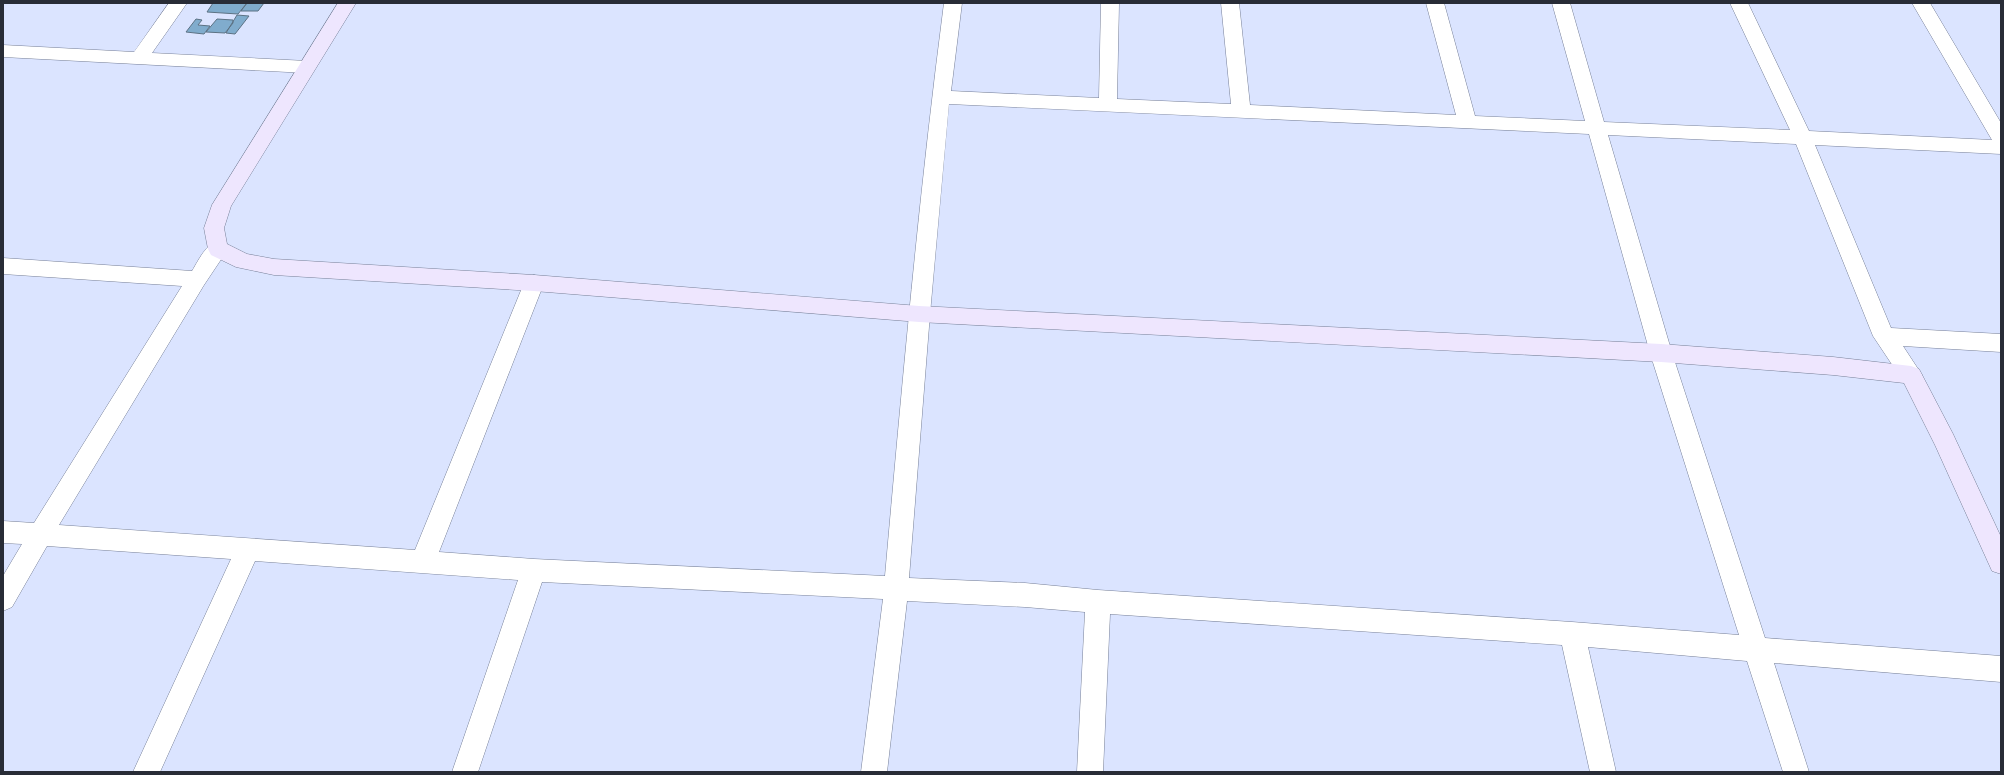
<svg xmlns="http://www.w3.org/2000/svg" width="2004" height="775" font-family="Signika,sans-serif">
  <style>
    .building { fill: #80accd; stroke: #5c7284 }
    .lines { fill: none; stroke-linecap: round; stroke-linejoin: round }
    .street-casing { stroke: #778098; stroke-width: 1 }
    .secondary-casing { stroke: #778098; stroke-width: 1 }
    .street { fill: #fff; fill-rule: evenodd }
    .secondary { fill: #eee6fe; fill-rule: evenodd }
  </style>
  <rect width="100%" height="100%" fill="#dbe4ff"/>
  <path class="building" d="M213,3H247L238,14L207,12Z
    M247,3H264L258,11H241Z
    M237,15L249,16L235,34L226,33Z
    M196,19L202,20L198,25L210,26L204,34L186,32Z
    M217,19L233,20V23L225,33L206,32Z"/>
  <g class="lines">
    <defs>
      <path id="street" d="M169,3H187L152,53L307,61L313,63L316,67L313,71L307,73L3,57V45L134,52Z
        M944,3H962L951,91L1099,98L1101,3H1119L1117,99L1231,104L1221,3H1239L1250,105L1456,115L1426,3H1444L1475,116L1585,121L1552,3H1570L1604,122L1790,130L1730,3H1748L1809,131L1992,140L1912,3H1930L2001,123V154L1815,145L1891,328L2001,334V352L1903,346L1922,375L1919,381L1911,384L1903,381L1873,336L1796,144L1608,135L1672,353L1765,638L2001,656V682L1774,663L1809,772H1783L1747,661L1588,647L1616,772H1590L1562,645L1110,614L1103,772H1077L1085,612L1025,607L907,601L887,772H861L883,599L542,582L478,772H452L518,580L255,561L160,772H133L231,559L47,546L12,607L3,611V576L22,544L3,543V521L34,523L182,286L3,274V258L192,271C200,258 208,238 225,243L228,249L204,285L59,525L415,550L524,283L527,277L534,275L541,277L544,283L439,552L534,559L885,576C902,385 919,194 944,3ZM949,104L1589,134L1650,353L1739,635L1572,622L1098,590L1025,583L909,578L930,314Z"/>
      <path id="secondary" d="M338,3H356L231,206L224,228L227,244L247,254L274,259L534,275L919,306L1661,344L1833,357L1911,366L1919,369L1953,434L2001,537V574L1992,571L1935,445L1904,383L1833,375L1661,362L919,322L534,291L274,275L236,267L211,255L208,249L204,228L212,205Z"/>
    </defs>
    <use href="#street" class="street-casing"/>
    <use href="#secondary" class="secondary-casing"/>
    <use href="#street" class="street"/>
    <use href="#secondary" class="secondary"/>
  </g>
  <rect width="2004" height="775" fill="none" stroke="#282c36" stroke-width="8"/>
</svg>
